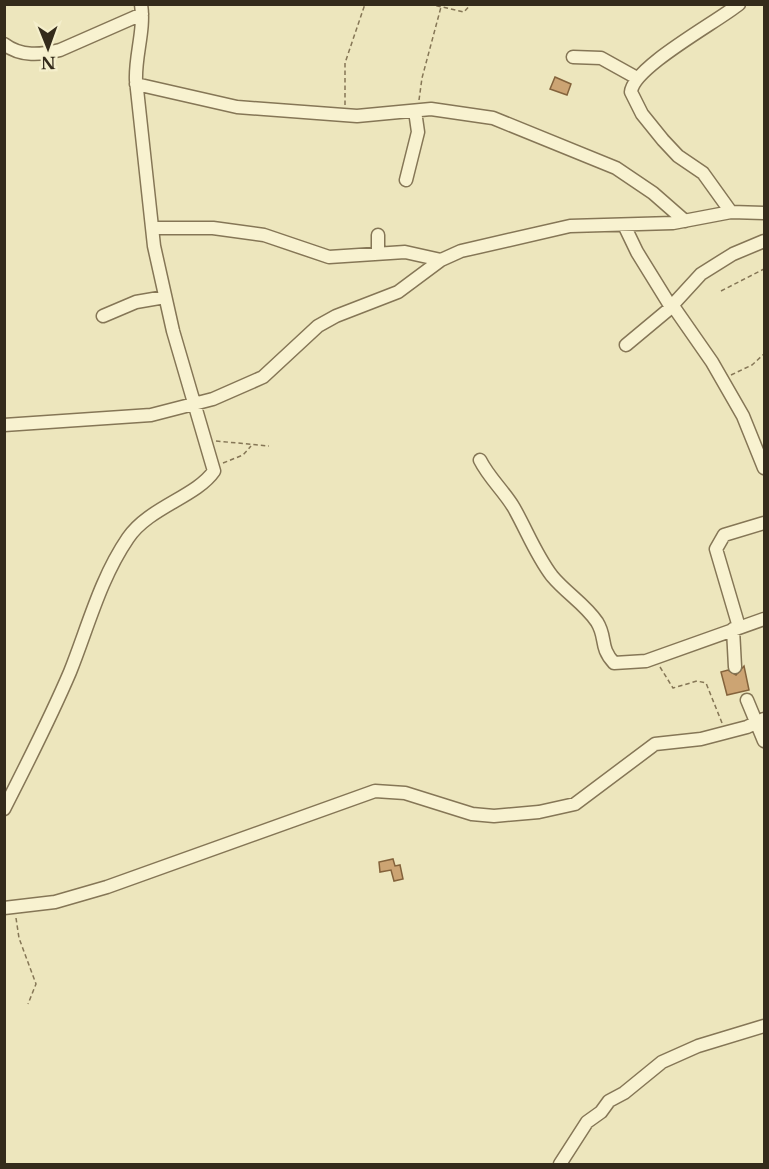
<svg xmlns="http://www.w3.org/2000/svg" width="769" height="1169" font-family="'Libre Baskerville',serif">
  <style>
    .building { fill: #cca473; stroke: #84633c; stroke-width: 1.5 }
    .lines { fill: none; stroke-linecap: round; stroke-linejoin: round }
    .minor-casing { stroke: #857656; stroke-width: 15 }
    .path { stroke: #857656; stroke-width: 1.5; stroke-dasharray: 4.5 3; stroke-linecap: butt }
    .minor { stroke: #f8f2d0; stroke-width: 12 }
  </style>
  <rect width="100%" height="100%" fill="#ede6bd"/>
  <path class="building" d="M555,77L571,84L567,95L550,89Z
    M744,666L749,690L727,695L721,672L728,670L736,675Z
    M393,859L395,866L400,865L403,879L394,881L391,870L380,872L379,862Z"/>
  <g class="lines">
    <defs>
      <path id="minor" d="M4,44C21,57 41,55 60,50L142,14
        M573,57L601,58L637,78
        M136,84L237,107L357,116L431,109L493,118L616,168L653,193L685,221
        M406,180L418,132L415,111
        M731,212L703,173L678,156L663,140L642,114L631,92C633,67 717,22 739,4
        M624,225L637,252L671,307
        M153,228H213L264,235L329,257L405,252L441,260
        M378,235V254
        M673,306L712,362L743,416L764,468
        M103,316L136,302L165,297
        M626,345L668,310L701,274L733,254L764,241
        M4,425L151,415L213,399L263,377L318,326L336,316L398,292L441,260L461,251L570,226L673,223L731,212L764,213
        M480,460C489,478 504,491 514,508C527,531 536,555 552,576C566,593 585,604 597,622C607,638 599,647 614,663L646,661L764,619
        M739,627L716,549L724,535L764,523
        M733,629L735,667
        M747,700L764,741
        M4,809C27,764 50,719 70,672C88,627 100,579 128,538C149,507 196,497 214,471L173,331L154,246L136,80C135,55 145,30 141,4
        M4,908L55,902L107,887L375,791L405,793L472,814L494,816L539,812L575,804L655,744L701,739L747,727L764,719
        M560,1164L587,1122L601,1112L609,1101L624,1093L662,1062L698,1046L764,1026"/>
    </defs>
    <use href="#minor" class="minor-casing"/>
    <path class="path" d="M429,4L464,12L471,4
      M419,100L422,78L441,7
      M345,105V63L365,4
      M721,291L764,269
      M731,375L752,365L764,354
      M216,441L269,446
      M223,463L243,455L251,446
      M660,667L673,688L697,681L706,683L722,723
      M16,918L19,938L36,984L28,1004
      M764,1045V1058
      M764,1122V1134"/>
    <use href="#minor" class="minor"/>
  </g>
  <rect width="769" height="1169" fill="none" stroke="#342b1b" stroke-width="12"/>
  <g transform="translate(48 48) rotate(179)" stroke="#f5efcc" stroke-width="4.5" paint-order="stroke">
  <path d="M0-4.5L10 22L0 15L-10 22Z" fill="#342b1b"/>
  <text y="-9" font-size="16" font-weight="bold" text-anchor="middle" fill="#342b1b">N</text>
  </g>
</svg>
